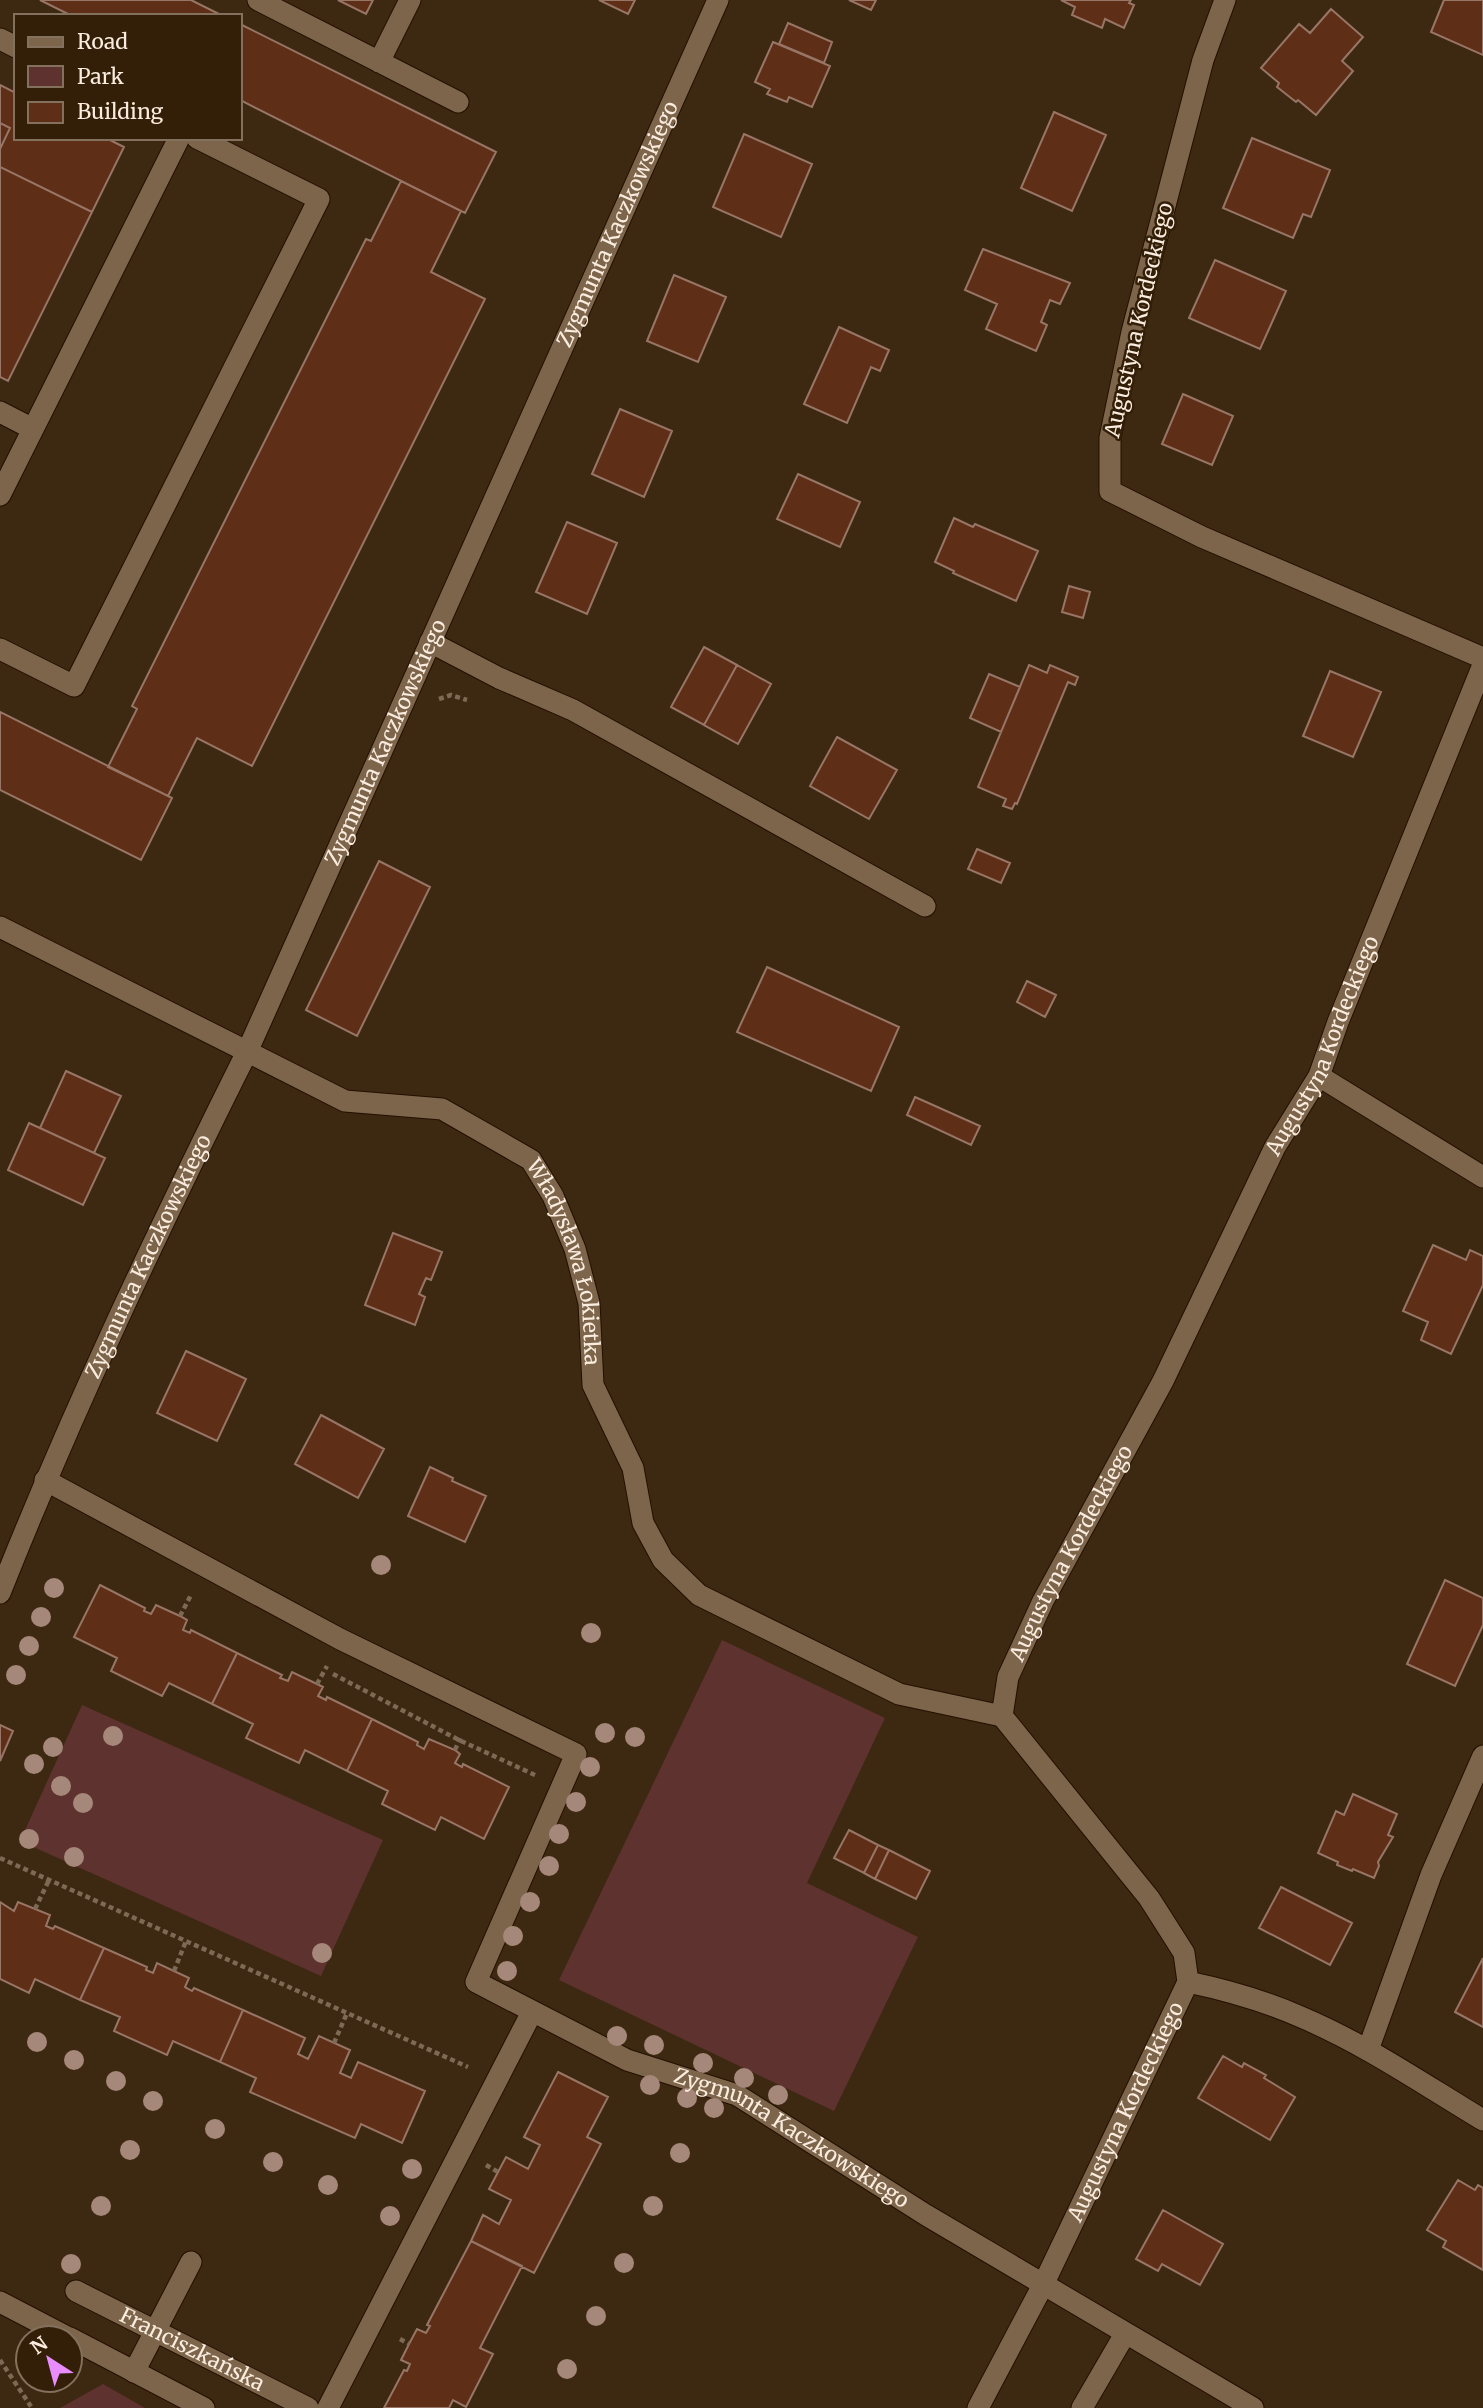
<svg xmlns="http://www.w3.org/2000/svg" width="1483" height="2408" font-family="Merriweather,serif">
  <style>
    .green { fill: #5e322f }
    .building { fill: #5e2e16; stroke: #987667; stroke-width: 2 }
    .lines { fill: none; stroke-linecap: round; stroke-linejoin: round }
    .service-casing { stroke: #231000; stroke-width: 23 }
    .minor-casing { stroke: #231000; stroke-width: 23 }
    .tertiary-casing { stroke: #231000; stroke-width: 23 }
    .path { stroke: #7c6a56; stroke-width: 4.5; stroke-dasharray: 5 3.5; stroke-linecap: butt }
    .service { stroke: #7d654c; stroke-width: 21 }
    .minor { stroke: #7d654c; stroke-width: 21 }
    .tertiary { stroke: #7d654c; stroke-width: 21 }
    .tree { fill: #a6887b }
    .labels { text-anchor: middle; stroke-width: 5; stroke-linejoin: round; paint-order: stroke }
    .street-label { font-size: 21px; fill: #faecde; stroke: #331e07 }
  </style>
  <rect width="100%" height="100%" fill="#3d2811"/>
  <path class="green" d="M722,1640L885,1718L807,1883L918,1937L834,2111L559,1980Z
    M82,1705L383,1840L321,1976L20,1841Z
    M103,2384L145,2408H60Z"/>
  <path class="building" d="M40,0H191L223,16H72Z
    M338,0H373L366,14Z
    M599,0H635L628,14Z
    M849,0H876L871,10Z
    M1061,0H1131L1129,3L1134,5L1124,28L1105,19L1102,28L1072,15L1075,7Z
    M1444,0H1483V55L1431,32Z
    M1331,9L1363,37L1342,61L1353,71L1316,115L1298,100L1296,102L1277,87L1279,83L1261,68L1299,24L1310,33Z
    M788,23L832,42L824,63L779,44Z
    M240,24L496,152L465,213L240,100Z
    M773,42L830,66L812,107L789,97L787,102L767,94L770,89L755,82Z
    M0,85L16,93V138H106L124,147L92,212L0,167V149L10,128L0,123Z
    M1054,112L1106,135L1072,211L1021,188Z
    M0,123L10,128L0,149Z
    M744,134L812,164L781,237L713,207Z
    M1252,138L1330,170L1311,217L1303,214L1293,238L1223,208Z
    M0,167L92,212L8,381L0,377Z
    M401,181L461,211L431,272L485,299L252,766L197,738L168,796L108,767L137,709L132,706L366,239L371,241Z
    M983,249L1070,283L1060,304L1050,300L1041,322L1047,325L1036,351L986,329L997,304L965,290Z
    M1215,260L1286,291L1260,349L1189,318Z
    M674,275L726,297L698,362L647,341Z
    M839,327L889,350L880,371L871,367L847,423L804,404Z
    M1183,394L1233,416L1212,465L1162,444Z
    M620,409L672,431L644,497L592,474Z
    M798,474L860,502L840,547L777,519Z
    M954,518L973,527L975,524L1038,551L1016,601L953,573L954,571L935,562Z
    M567,522L617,543L587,614L536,592Z
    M1069,586L1090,592L1083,618L1062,612Z
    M704,647L737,665L704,725L671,707Z
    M737,665L771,684L738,744L704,725Z
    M1029,665L1047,673L1050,665L1078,677L1075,685L1068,682L1017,804L1015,803L1012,809L1003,806L1006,799L978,787Z
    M1330,671L1381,692L1353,757L1303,736Z
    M989,674L1020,687L1001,732L970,718Z
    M0,712L172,798L141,860L0,790Z
    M837,737L897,770L869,819L810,786Z
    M977,849L1010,863L1001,883L968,869Z
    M379,861L430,887L357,1036L306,1010Z
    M767,967L899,1027L871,1091L737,1032Z
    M1027,981L1056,995L1045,1017L1017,1002Z
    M66,1071L121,1096L94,1153L40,1128Z
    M915,1097L980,1126L971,1145L907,1115Z
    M29,1123L105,1158L83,1205L8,1170Z
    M393,1233L442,1252L431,1280L426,1278L419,1294L425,1297L415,1325L365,1305Z
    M1433,1245L1466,1260L1470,1250L1483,1256V1285L1451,1354L1421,1340L1428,1322L1403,1311Z
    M186,1351L246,1379L217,1441L157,1413Z
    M321,1415L384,1449L358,1498L295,1464Z
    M430,1467L453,1478L452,1481L486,1496L465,1542L408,1516Z
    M1445,1580L1483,1598V1625L1455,1686L1407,1664Z
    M100,1585L145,1608L144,1611L151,1614L156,1605L180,1616L187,1620L183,1630L190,1633L191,1630L237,1653L212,1704L169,1683L162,1696L111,1671L117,1658L74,1637Z
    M237,1653L282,1675L280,1678L288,1681L292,1672L317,1684L323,1687L318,1696L326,1700L327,1697L372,1719L347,1771L305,1750L299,1763L246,1738L253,1724L212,1704Z
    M372,1719L418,1742L417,1745L424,1749L429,1739L455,1750L460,1754L455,1763L462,1767L463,1764L509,1787L484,1839L441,1817L435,1830L382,1804L388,1791L347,1771Z
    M0,1725L13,1731L0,1761Z
    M1353,1794L1397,1814L1388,1835L1393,1837L1378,1862L1379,1866L1374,1878L1353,1869L1352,1871L1337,1865L1338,1862L1318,1853L1336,1811L1344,1815Z
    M849,1830L878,1845L864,1873L834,1858Z
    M878,1845L889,1850L875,1879L864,1873Z
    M889,1850L930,1871L916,1899L875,1879Z
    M1281,1887L1352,1923L1330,1965L1259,1928Z
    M0,1902L14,1911L18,1902L50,1915L46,1926L53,1929L55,1926L104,1948L80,2000L35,1979L29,1993L0,1979Z
    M104,1948L147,1967L146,1970L153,1973L157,1963L189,1978L185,1987L192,1991L194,1988L243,2010L220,2062L173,2041L167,2055L114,2031L120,2017L80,2000Z
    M1483,1958V2027L1455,2012Z
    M243,2010L305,2038L298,2054L308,2059L319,2036L350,2050L340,2073L351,2078L358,2062L425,2091L402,2143L361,2124L355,2138L250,2092L256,2078L220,2062Z
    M1223,2056L1242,2067L1244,2063L1266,2075L1264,2078L1295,2097L1270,2140L1198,2098Z
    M558,2072L608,2097L587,2137L601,2144L534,2273L471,2241L483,2215L499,2224L511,2200L489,2189L506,2157L528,2169L540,2145L524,2137Z
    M1458,2180L1475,2190L1478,2185L1483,2188V2270L1443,2247L1446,2241L1427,2230Z
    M1163,2210L1223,2244L1200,2285L1162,2264L1158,2271L1136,2259Z
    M471,2241L522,2266L480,2348L493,2354L466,2407L453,2400L449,2408H384L404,2370L407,2371L410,2364L401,2360L409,2344L417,2329L426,2333L430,2326L427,2325Z"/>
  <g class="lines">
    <defs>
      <path id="service" d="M258,0L458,102
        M0,39L16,47
        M379,62L410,0
        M0,412L33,429
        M0,495L179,138
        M430,642L499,678L573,710L925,906
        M0,649L74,686L319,199L197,138
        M134,2372L191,2262"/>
      <g id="minor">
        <path d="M1225,0L1203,60L1132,332L1110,438V491L1202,537L1483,658"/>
        <path id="s1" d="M0,927L345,1101L442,1109L531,1160L553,1196L575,1249L589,1303L593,1385L633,1468L643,1523L663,1560L699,1595L899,1694L1002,1716"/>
        <path d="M1319,1076L1483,1177"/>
        <path id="s2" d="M45,1480L340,1639L576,1754L476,1982L627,2060L737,2095L926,2215L1253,2408"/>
        <path id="s3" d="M0,1593C73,1409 158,1230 247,1052L718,0"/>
        <path d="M1188,1982C1226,1990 1265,2001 1301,2017C1365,2044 1423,2084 1483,2120"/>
        <path d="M1368,2050L1431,1875L1483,1756"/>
        <path id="s4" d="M76,2291L308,2408"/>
        <path d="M328,2408L532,2012"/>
        <path id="s5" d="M978,2408L1043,2285L1188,1982L1184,1953L1149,1898L1002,1716L1008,1677L1043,1601L1163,1381L1275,1147L1319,1076L1338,1022L1483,665"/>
        <path d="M1082,2408L1125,2334"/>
      </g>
      <path id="tertiary" d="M0,2302L69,2338
        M70,2338L204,2408"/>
    </defs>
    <use href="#service" class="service-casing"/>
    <use href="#minor" class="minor-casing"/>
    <use href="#tertiary" class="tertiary-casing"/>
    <path class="path" d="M439,699L451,695L467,700
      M180,1616L191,1595
      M333,1674L459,1740L535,1775
      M317,1684L327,1666
      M455,1750L460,1738
      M0,1858L468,2067
      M35,1909L49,1880
      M174,1971L186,1941
      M334,2043L347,2013
      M486,2165L498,2172
      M400,2339L409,2344
      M0,2360L32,2408"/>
    <use href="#service" class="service"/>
    <use href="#minor" class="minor"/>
    <use href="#tertiary" class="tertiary"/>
  </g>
  <g class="tree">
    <circle cx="381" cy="1565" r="10"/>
    <circle cx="54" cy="1588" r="10"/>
    <circle cx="41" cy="1617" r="10"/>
    <circle cx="591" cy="1633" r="10"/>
    <circle cx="29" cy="1646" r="10"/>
    <circle cx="16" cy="1675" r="10"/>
    <circle cx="605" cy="1733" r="10"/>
    <circle cx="113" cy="1736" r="10"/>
    <circle cx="635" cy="1737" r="10"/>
    <circle cx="53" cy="1747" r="10"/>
    <circle cx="34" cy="1764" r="10"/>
    <circle cx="590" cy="1767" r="10"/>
    <circle cx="61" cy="1786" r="10"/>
    <circle cx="576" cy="1802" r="10"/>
    <circle cx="83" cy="1803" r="10"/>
    <circle cx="559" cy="1834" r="10"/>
    <circle cx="29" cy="1839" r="10"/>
    <circle cx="74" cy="1857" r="10"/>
    <circle cx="549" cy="1866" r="10"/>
    <circle cx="530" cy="1902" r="10"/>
    <circle cx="513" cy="1936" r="10"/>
    <circle cx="322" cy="1953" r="10"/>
    <circle cx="507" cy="1971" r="10"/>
    <circle cx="617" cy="2036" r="10"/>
    <circle cx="37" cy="2042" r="10"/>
    <circle cx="654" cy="2045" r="10"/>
    <circle cx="74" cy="2060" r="10"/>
    <circle cx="703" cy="2063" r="10"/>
    <circle cx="744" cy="2078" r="10"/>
    <circle cx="116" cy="2081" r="10"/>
    <circle cx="650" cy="2085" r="10"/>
    <circle cx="778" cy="2095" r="10"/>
    <circle cx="687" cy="2098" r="10"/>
    <circle cx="153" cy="2101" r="10"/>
    <circle cx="714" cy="2108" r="10"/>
    <circle cx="215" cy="2129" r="10"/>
    <circle cx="130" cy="2150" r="10"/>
    <circle cx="680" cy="2153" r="10"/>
    <circle cx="273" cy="2162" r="10"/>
    <circle cx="412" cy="2169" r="10"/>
    <circle cx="328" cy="2185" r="10"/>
    <circle cx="101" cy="2206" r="10"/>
    <circle cx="653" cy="2206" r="10"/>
    <circle cx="390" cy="2216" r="10"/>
    <circle cx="624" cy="2263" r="10"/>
    <circle cx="71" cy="2264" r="10"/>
    <circle cx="596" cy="2316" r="10"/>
    <circle cx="567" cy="2369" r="10"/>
  </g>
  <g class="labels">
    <g class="street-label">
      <text dy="7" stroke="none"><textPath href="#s3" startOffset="1502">Zygmunta Kaczkowskiego</textPath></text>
      <text transform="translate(1139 320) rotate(-77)" y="7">Augustyna Kordeckiego</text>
      <text dy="7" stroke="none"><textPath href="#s3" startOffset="934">Zygmunta Kaczkowskiego</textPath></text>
      <text dy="7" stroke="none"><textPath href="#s5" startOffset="1549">Augustyna Kordeckiego</textPath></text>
      <text dy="7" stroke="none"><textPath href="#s3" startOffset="368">Zygmunta Kaczkowskiego</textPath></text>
      <text dy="7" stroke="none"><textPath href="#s1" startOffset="696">Władysława Łokietka</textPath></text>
      <text dy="7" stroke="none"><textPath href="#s5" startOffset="982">Augustyna Kordeckiego</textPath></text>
      <text dy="7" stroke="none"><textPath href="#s5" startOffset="331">Augustyna Kordeckiego</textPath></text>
      <text dy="7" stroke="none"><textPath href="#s2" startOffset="1200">Zygmunta Kaczkowskiego</textPath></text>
      <text dy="7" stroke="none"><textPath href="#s4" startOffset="130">Franciszkańska</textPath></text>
    </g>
  </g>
  <rect x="14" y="14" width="228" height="126" fill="#331e07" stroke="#83705d" stroke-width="2"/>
  <rect x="28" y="37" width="35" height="10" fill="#7d654c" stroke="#83705d" stroke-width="2"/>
  <text x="77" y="49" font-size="21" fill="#faecde">Road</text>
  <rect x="28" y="66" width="35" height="21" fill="#5e322f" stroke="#83705d" stroke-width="2"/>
  <text x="77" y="84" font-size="21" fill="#faecde">Park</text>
  <rect x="28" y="102" width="35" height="21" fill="#5e2e16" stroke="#83705d" stroke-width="2"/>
  <text x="77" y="119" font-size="21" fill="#faecde">Building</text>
  <g transform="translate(49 2359) rotate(324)"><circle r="33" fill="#331e07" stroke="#83705d" stroke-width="2"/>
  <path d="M0-5L12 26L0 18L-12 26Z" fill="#e98dfe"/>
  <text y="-10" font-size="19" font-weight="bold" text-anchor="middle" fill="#faecde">N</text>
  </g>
</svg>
